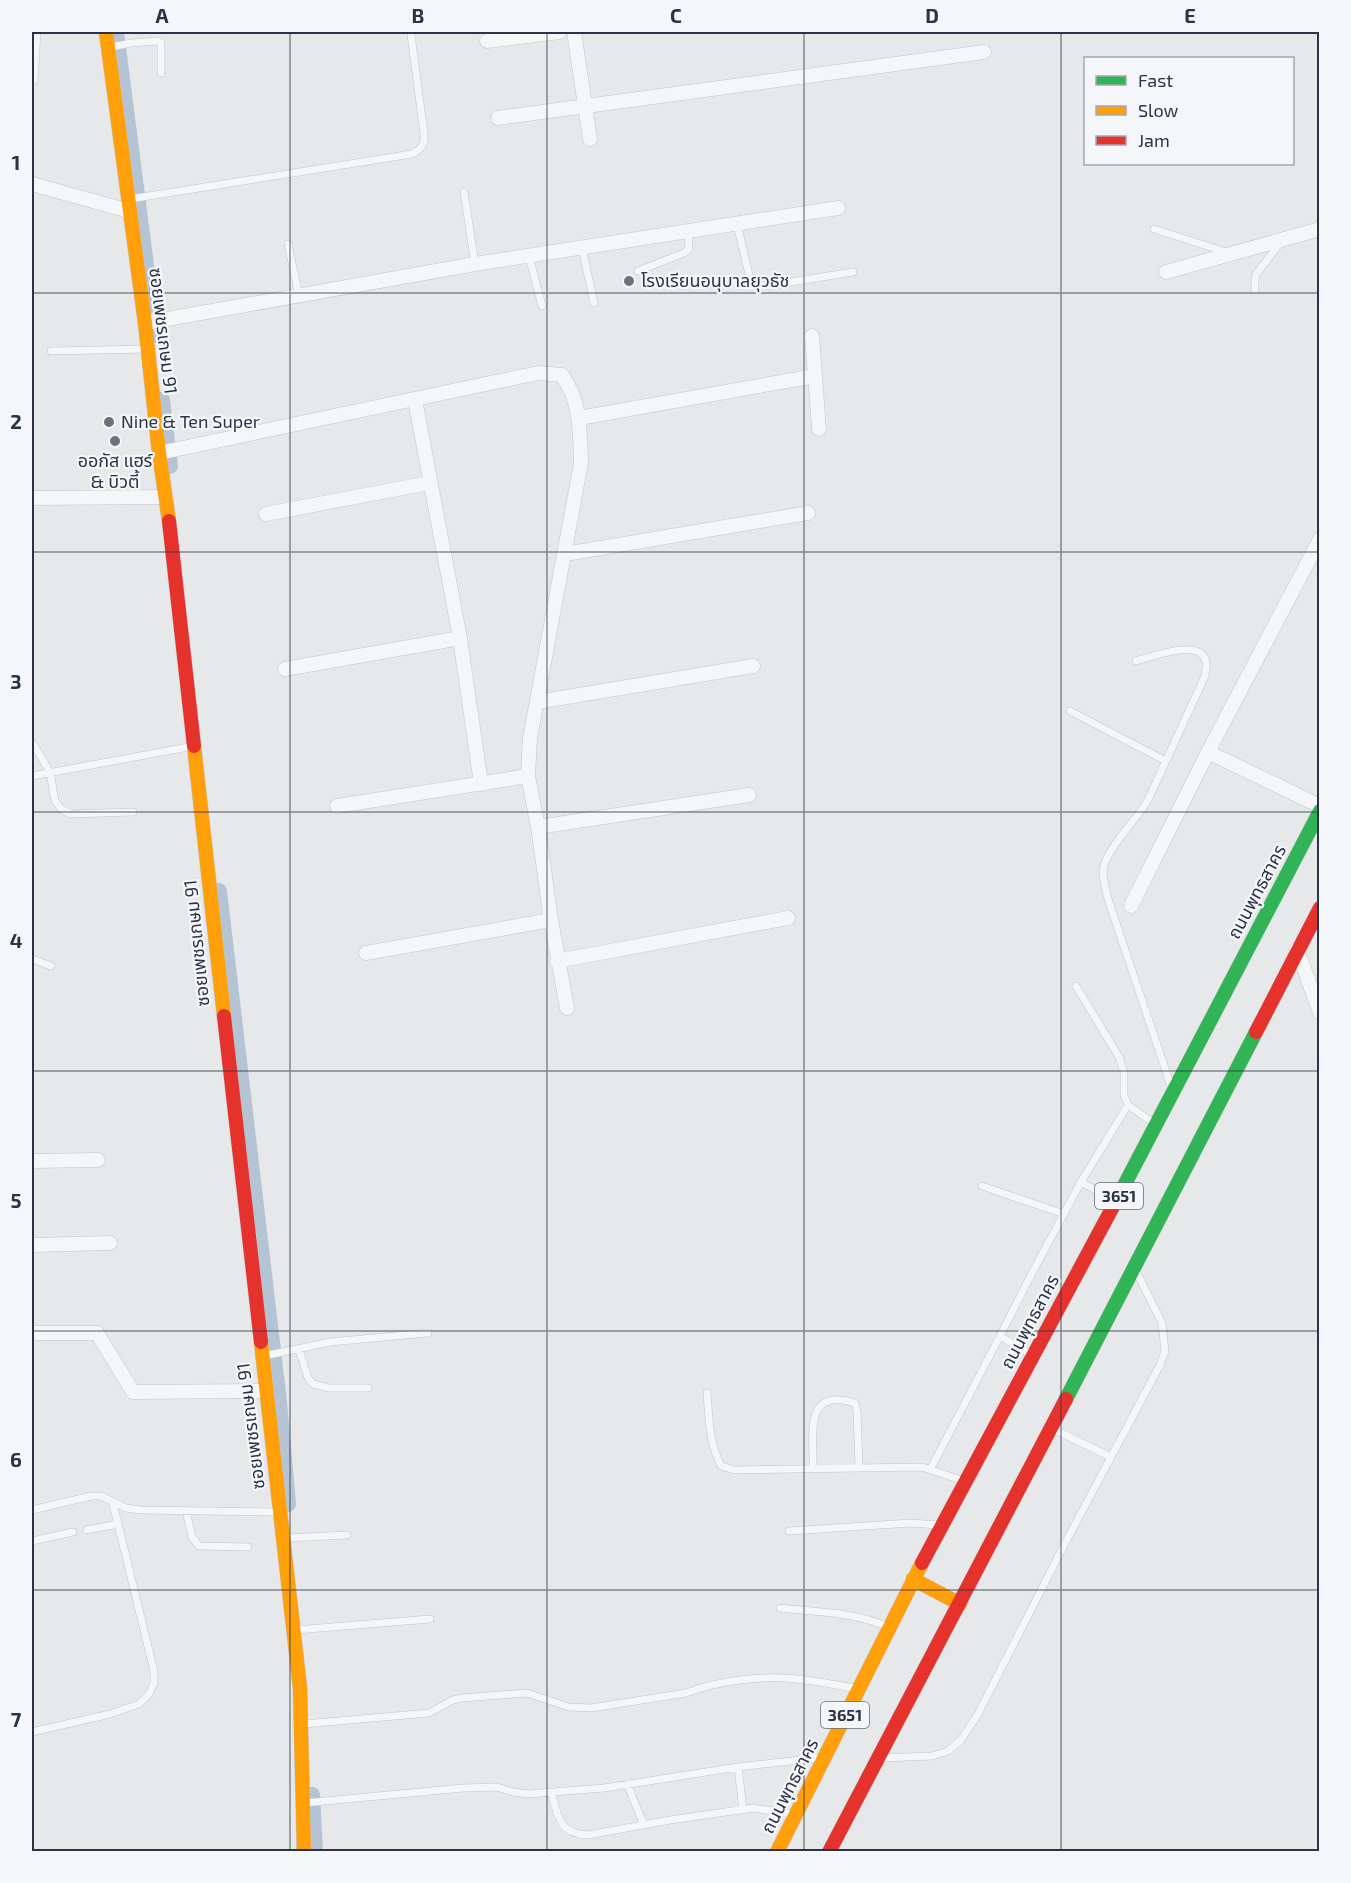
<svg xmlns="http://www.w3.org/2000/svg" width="1351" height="1883" font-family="'Exo 2','Noto Sans Thai',sans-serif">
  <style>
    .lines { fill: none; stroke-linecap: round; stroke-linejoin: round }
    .canal { stroke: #b4c4d5; stroke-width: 16 }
    .lane-casing { stroke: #c4c6c8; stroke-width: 8 }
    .street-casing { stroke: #c4c6c8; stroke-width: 15 }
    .fast-casing { stroke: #c4c6c8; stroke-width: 15 }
    .slow-casing { stroke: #c4c6c8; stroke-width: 15 }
    .jam-casing { stroke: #c4c6c8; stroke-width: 15 }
    .lane { stroke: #f5f6f7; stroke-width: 7 }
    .street { stroke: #f5f6f7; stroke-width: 14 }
    .fast { stroke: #30b455; stroke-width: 14 }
    .slow { stroke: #ff9f0a; stroke-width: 14 }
    .jam { stroke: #e5322d; stroke-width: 14 }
    .grid { fill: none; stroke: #2b3445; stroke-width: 1.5; stroke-opacity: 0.55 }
    .poi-dot { fill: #6c737f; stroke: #f4f6f9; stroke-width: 2 }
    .labels { text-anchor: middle; stroke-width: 4.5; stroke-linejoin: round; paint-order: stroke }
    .shield { fill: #f4f6f9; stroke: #676e7b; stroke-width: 1.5 }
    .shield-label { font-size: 16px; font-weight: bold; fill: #2b3445 }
    .poi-label { font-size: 18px; fill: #2b3445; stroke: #f4f6f9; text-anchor: start }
    .street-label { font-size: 18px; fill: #2b3445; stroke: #f4f6f9 }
    .neatline { fill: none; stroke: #2b3445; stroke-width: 2 }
    .grid-label { font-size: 20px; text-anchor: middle; font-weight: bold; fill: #2b3445 }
  </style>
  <rect width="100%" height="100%" fill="#e6e8ea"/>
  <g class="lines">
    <path class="canal" d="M116,32L155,335
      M162,400L170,466
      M219,891L279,1402L288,1504
      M312,1795L315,1852"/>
    <defs>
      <path id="lane" d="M111,47L131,43L158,41L161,43V73
        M34,80L37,32
        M464,192L475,264
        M130,199L412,154C422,149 425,145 424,133L411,35
        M737,224L751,283L758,286H767L853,272
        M1154,229L1226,252
        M288,244L299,296
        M582,248L594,303
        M529,256L542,306
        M638,271L684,253L689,249L688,231
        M1255,290V279L1257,273L1280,243
        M51,351L147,349
        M1136,661C1151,657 1202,637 1206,662C1207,666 1205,672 1205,676L1148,800C1137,819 1104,851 1103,871C1103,880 1106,890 1108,899L1171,1086
        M1070,711L1166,761
        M32,742L50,772L55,801L61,809L71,814L133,812
        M32,776L194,746
        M32,959L51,966
        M1076,986L1119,1057L1124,1072V1095L1128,1105L1155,1124
        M1081,1182L1128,1105
        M982,1186L1064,1214
        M299,1349L308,1378L313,1384L329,1388H368
        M1030,1354L1000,1336L1031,1275L1081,1182L1114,1200
        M264,1356L330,1342L428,1333
        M707,1393C709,1418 709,1443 721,1466L734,1470L922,1467L964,1481
        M1053,1429L1111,1457
        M813,1468C814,1434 803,1387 855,1403L857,1411L859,1467
        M930,1470L1000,1336
        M112,1501L118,1524
        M32,1510L91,1496H101L126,1508L140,1510L279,1512
        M186,1511L192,1537L199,1546L248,1547
        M789,1531L911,1523L939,1525
        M285,1538L347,1535
        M32,1541L73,1532
        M780,1608C816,1612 853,1612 886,1626
        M295,1630L430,1619
        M304,1724L429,1713L453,1700L462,1698L527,1693L569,1707L591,1708L686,1693C717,1681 763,1675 796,1679C816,1681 836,1685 855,1688
        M32,1732L110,1714L139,1704L149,1694L154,1683V1671L118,1524L87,1530
        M882,1758L932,1756L948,1751L961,1740L978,1714L1061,1551L1160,1365L1165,1351L1162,1323L1136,1271
        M627,1784L644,1825
        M551,1792C558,1815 558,1834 588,1835L670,1820L753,1808L792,1814
        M304,1803L463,1788L497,1787L513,1792L528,1794L604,1788L738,1767
        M743,1810L738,1767L818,1758"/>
      <path id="street" d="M574,32L590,139
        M487,41L559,32
        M498,118L984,52
        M32,184L129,211
        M1166,272L1320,229
        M145,323L475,264L838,208
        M812,336L819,429
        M415,400L460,638L481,784
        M579,418L815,376
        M159,453L538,373L562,375C581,402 580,432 581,463L530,738L528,776L538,827L551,920L567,1008
        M32,498L166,497
        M266,514L429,483
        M1320,539L1208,752L1320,806
        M565,554L808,513
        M285,669L460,638
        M537,702L753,666
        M337,806L528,776
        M538,827L749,795
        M1131,906L1208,752
        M1297,949L1320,1013
        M366,953L551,920
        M557,961L788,918
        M32,1161L98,1160
        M32,1245L110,1243
        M32,1333H97L133,1392L265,1391"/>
      <path id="fast" d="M1116,1201L1320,811
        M1066,1399L1256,1032"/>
      <path id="slow" d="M106,32L145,323L159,453L169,521
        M194,746L224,1016
        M261,1342L300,1688L304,1852
        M913,1579L960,1604
        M777,1852L922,1563"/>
      <path id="jam" d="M169,521L194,746
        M224,1016L261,1342
        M1256,1032L1320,908
        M922,1563L1116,1201
        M829,1852L1066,1399"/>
    </defs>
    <use href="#lane" class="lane-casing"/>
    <use href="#street" class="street-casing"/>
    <use href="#fast" class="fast-casing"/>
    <use href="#slow" class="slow-casing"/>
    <use href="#jam" class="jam-casing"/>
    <use href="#lane" class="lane"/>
    <use href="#street" class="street"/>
    <use href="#fast" class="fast"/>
    <use href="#slow" class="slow"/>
    <use href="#jam" class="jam"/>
  </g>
  <path class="grid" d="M290,32V1852M547,32V1852M804,32V1852M1061,32V1852M32,293H1320M32,552H1320M32,812H1320M32,1071H1320M32,1331H1320M32,1590H1320"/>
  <g class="poi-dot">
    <circle cx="629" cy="281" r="6"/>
    <circle cx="109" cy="422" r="6"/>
    <circle cx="115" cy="441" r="6"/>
  </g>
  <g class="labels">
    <g class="shield">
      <rect x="1095" y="1183" width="48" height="26" rx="4.5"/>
      <rect x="821" y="1702" width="48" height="26" rx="4.5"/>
    </g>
    <g class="shield-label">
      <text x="1119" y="1202">3651</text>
      <text x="845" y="1721">3651</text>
    </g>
    <g class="poi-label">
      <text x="641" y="287">โรงเรียนอนุบาลยุวธัช</text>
      <text x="121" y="428">Nine &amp; Ten Super</text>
      <text x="115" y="467" text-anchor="middle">ออกัส แฮร์<tspan x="115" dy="21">&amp; บิวตี้</tspan></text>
    </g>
    <g class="street-label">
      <text transform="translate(163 331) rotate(83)" y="6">ซอยเพชรเกษม 91</text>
      <text transform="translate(1257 892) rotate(-62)" y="6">ถนนพุทธสาคร</text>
      <text transform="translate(197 943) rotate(-96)" y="6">ซอยเพชรเกษม 91</text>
      <text transform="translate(1030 1322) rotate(-62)" y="6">ถนนพุทธสาคร</text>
      <text transform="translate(251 1426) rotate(-97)" y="6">ซอยเพชรเกษม 91</text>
      <text transform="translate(790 1786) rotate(-63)" y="6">ถนนพุทธสาคร</text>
    </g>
  </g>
  <rect width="1351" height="1883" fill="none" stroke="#f4f6f9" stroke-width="66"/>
  <rect x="1084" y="57" width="210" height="108" fill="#f4f6f9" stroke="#a4a8b1" stroke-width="1.5"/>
  <rect x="1096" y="76" width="30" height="9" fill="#30b455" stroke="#a4a8b1" stroke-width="1.5"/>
  <text x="1138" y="87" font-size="18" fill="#2b3445">Fast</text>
  <rect x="1096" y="106" width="30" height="9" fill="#ff9f0a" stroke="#a4a8b1" stroke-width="1.5"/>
  <text x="1138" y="117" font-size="18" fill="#2b3445">Slow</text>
  <rect x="1096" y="136" width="30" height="9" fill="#e5322d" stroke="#a4a8b1" stroke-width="1.5"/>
  <text x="1138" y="147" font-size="18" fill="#2b3445">Jam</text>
  <rect x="33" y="33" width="1285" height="1817" class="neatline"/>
  <g class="grid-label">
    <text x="162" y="23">A</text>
    <text x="418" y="23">B</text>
    <text x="676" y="23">C</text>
    <text x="932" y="23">D</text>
    <text x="1190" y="23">E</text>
    <text x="16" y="170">1</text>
    <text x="16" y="429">2</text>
    <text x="16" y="689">3</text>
    <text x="16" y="948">4</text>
    <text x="16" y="1208">5</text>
    <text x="16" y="1467">6</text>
    <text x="16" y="1727">7</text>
  </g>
</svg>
